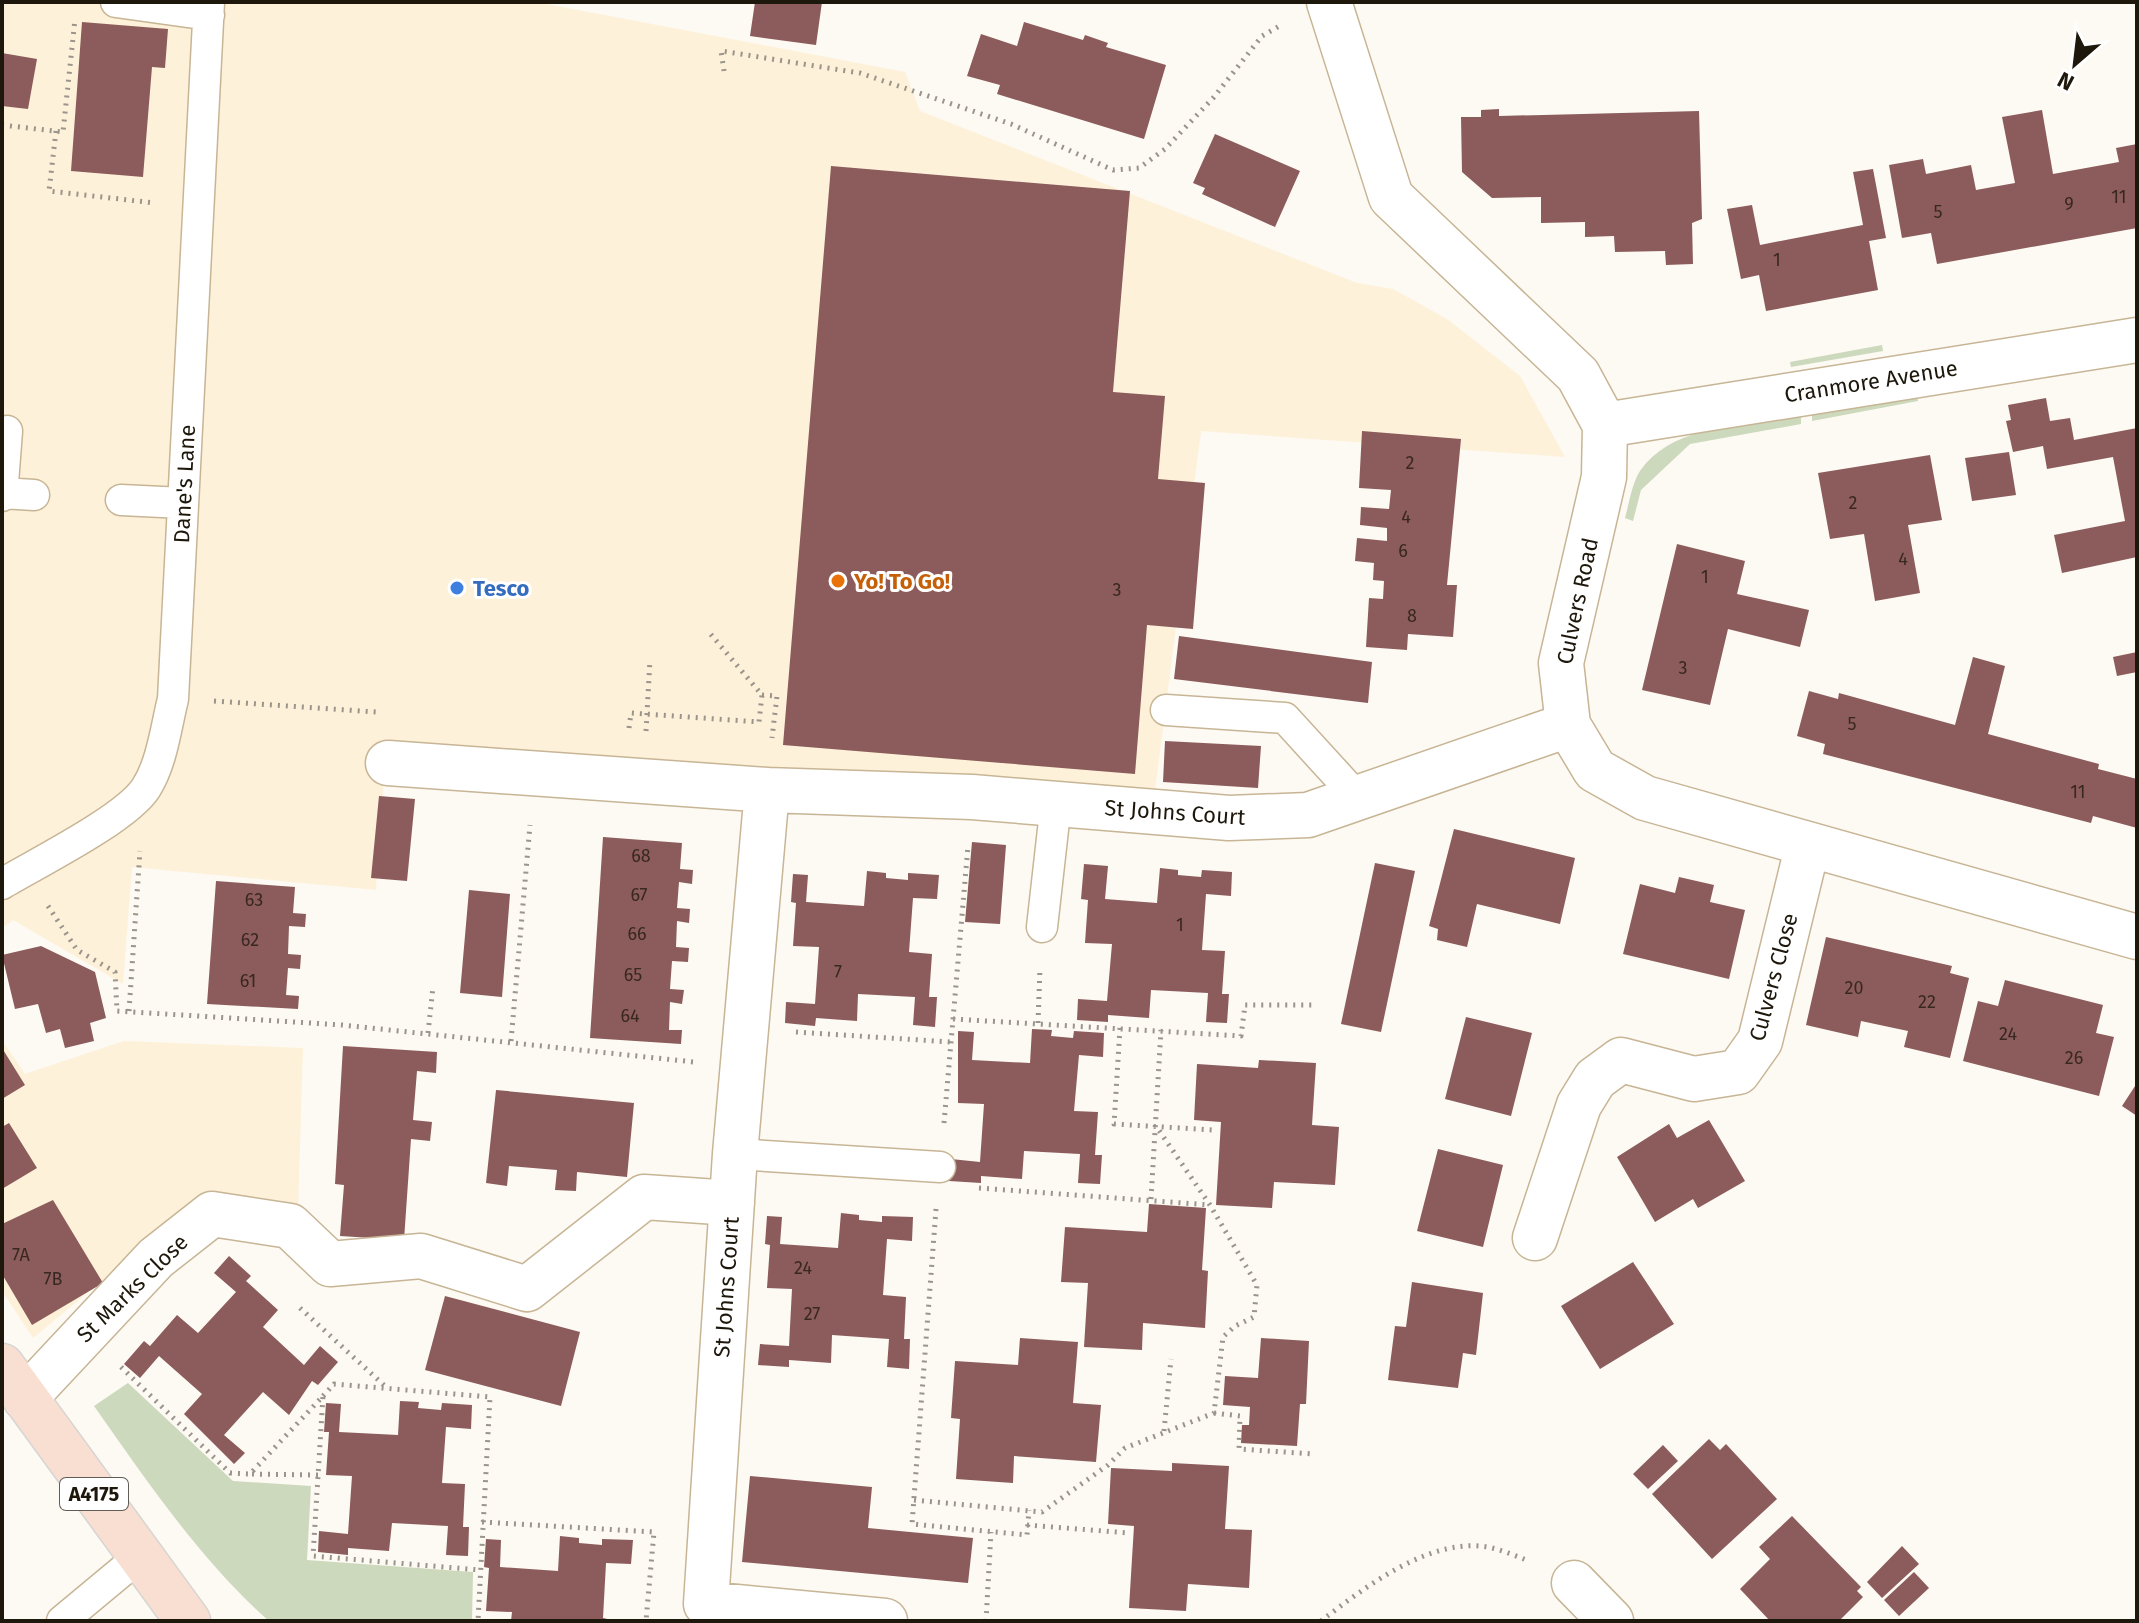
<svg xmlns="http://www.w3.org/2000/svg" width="2139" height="1623" font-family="'Fira Sans',sans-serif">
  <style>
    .built { fill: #fef1d9 }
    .green { fill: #ccd9bc }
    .building { fill: #8b5c5b }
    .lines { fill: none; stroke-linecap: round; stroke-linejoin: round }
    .lane-casing { stroke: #c7b595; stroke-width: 33 }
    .street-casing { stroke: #c7b595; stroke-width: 47 }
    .primary-casing { stroke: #d6d5d3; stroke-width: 47 }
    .path { stroke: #9a948b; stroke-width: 5; stroke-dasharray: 2 6; stroke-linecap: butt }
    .lane { stroke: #fff; stroke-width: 30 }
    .street { stroke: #fff; stroke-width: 44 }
    .primary { stroke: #f9ded2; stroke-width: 44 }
    .food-dot { fill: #e8710a; stroke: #fff; stroke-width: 3 }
    .shop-dot { fill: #3f7fe0; stroke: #fff; stroke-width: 3 }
    .labels { text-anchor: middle; stroke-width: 6; stroke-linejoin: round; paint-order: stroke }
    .number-label { font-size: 18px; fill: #39281f }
    .shield { fill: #fff; stroke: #625d54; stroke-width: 2 }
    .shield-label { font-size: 20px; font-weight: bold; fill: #1e170b }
    .street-label { font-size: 22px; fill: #1e170b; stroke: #fff }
    .food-label { font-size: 22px; font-weight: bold; fill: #c56008; stroke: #fff; text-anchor: start }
    .shop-label { font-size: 22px; font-weight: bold; fill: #366cbe; stroke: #fff; text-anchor: start }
  </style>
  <rect width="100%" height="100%" fill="#fdf9f3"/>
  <path class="built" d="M2,2H536L905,72L920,111L1357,283L1393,289L1447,319L1520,376L1565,457L1201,431L1155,790L386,744L376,890L132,867L123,984L13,920L2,928Z
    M2,1040L25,1074L124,1041L303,1048L298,1210L203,1197L33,1338L2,1291Z"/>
  <path class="green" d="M1882,345L1883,351L1791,367L1790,362Z
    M1917,394L1918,401L1812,421V414Z
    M1801,416V424L1690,444L1641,490L1633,521L1625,518C1629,504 1632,483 1640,471C1673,423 1750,425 1801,416Z
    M128,1383L233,1481L311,1486L307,1560L473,1572L472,1621H269C200,1560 147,1481 94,1406Z"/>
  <path class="building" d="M755,2H822L816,45L750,36Z
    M82,22L168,29L165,68L152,67L143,177L71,171Z
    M1024,22L1083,40L1085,35L1108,43L1106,47L1166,65L1144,139L997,94L1000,85L967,76L981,34L1017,46Z
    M2,53L37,59L28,109L2,106Z
    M1499,109V116L1699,111L1702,219L1692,223L1693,264L1666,265L1665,251L1615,252L1614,236L1585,237V222L1541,223V197L1492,198L1462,172L1461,117H1481V110Z
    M2042,110L2053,174L2119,162L2116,148L2137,144V228L1937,264L1931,233L1902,238L1889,165L1923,159L1926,174L1971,165L1976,190L2015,183L2002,117Z
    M1215,134L1300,171L1275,227L1202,194L1205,188L1193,183Z
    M831,166L1130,191L1113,392L1165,396L1158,479L1205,483L1193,629L1147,625L1135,774L783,745Z
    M1873,169L1886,238L1869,241L1878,290L1766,311L1759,275L1741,279L1727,209L1752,205L1760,245L1863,225L1853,172Z
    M2046,398L2050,421L2070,418L2074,440L2137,428V557L2062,573L2054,535L2125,521L2113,457L2047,469L2043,446L2013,452L2006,421L2011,420L2008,405Z
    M1362,431L1461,439L1447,585H1457L1453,637L1408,634L1407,650L1366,647L1369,598L1383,599L1384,581L1373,580L1374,563L1355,561L1357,538L1387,541V528L1360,525L1361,507L1389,509L1391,490L1359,488Z
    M2009,452L2016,495L1972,501L1965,458Z
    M1930,455L1942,520L1908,525L1920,593L1875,601L1864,534L1830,539L1818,473Z
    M1677,544L1745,561L1737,594L1809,610L1800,647L1728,629L1710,705L1642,690Z
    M1179,636L1372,662L1368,703L1174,679Z
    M2137,652V672L2117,676L2113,657Z
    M1973,657L2005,666L1988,734L2099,764L2098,769L2137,779V828L2093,816L2091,823L1823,754L1825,744L1797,736L1809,691L1838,699L1839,693L1955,725Z
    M1165,741L1261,746L1258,788L1163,782Z
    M379,796L415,799L407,881L371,878Z
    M1454,829L1575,858L1560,924L1477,904L1467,947L1437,940L1438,929L1429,926Z
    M603,837L682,843L680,869L693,870L692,884L679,882L677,908L690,909L689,923L677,921L676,947L689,948L688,962L672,961L670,989L684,990L682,1004L670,1002L669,1030H682L681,1044L590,1038Z
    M972,842L1006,845L1000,924L965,922Z
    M1375,863L1415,871L1381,1032L1341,1024Z
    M1084,864L1108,866L1105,899L1157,903L1160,868L1178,870V875L1201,877L1202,870L1232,872L1231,896L1206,894L1202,950L1225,951L1222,994H1229L1227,1023L1206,1022L1208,993L1151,990L1149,1018L1108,1015V1022L1077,1020L1078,999L1107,1001L1112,944L1085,943L1088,900L1081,899Z
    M867,871L886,873V878L908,880V873L939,875L937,899L913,898L909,952L932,954L929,997H937L935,1027L913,1025L915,997L858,994L857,1021L816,1018L815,1026L785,1023L786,1002L815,1004L819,947L793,946L796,903L791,902L793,874L808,875L806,902L864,906Z
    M1679,877L1714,885L1710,902L1745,910L1729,979L1623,954L1640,884L1675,893Z
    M216,881L295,887L293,913L306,914L305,927L289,926L288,954L301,955L300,969L288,968L286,995L299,996L298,1009L207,1004Z
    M469,890L510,894L502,997L460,993Z
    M1826,937L1952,966L1950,973L1969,978L1950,1058L1904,1047L1908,1031L1861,1021L1858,1037L1806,1025Z
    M41,946L95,972L106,1018L90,1023L94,1041L65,1048L60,1029L46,1033L38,1004L15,1009L2,955Z
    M2005,980L2103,1005L2096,1033L2114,1037L2099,1096L1963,1061L1978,1001L1998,1006Z
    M1466,1017L1532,1033L1511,1116L1445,1099Z
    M1032,1029L1052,1030L1051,1036L1073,1038L1074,1031L1104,1033L1103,1057L1079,1055L1074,1111L1098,1112L1095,1155H1102L1100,1184L1078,1183L1080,1154L1024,1151L1022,1179L981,1176V1183L949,1181L951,1159L980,1162L984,1104L958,1103V1031L974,1032L972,1060L1030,1063Z
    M343,1046L437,1052L436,1073L417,1071L413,1120L432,1122L430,1141L411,1139L404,1240L340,1236L344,1185L335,1184Z
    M2,1048L25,1085L2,1099Z
    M1259,1060L1316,1063L1312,1125L1339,1127L1335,1185L1274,1182L1272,1208L1216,1205L1221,1122L1194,1120L1197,1064L1258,1068Z
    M2137,1083V1116L2122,1106Z
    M496,1090L634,1103L627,1177L577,1172L576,1191L555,1190L557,1170L509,1166L507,1186L486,1183Z
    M1709,1120L1745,1181L1698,1208L1693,1199L1655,1222L1617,1157L1669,1124L1677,1138Z
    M9,1123L37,1168L2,1189V1127Z
    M1438,1149L1503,1165L1483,1247L1417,1231Z
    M53,1200L103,1283L32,1325L2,1274V1224Z
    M1149,1204L1206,1208L1202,1270L1208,1271L1205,1328L1143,1323L1142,1350L1084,1347L1088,1283L1061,1282L1065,1227L1147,1232Z
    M841,1213L859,1215V1220L882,1222V1216L913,1217L912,1241L887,1239L883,1295L906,1297L904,1339H910L909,1369L887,1367L889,1339L832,1335L831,1363L789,1360V1367L758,1365L760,1344L789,1346L792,1289L767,1288L770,1245L765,1244L767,1216L782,1217L780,1244L838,1248Z
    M229,1256L251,1276L246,1281L278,1310L263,1327L304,1365L320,1346L338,1362L318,1385L312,1381L289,1415L263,1392L224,1435L245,1453L234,1464L184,1414L202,1394L159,1356L140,1378L124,1364L144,1341L150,1346L177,1315L198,1333L236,1292L214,1273Z
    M1633,1262L1674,1324L1600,1369L1561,1306Z
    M1412,1282L1483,1293L1476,1355L1463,1353L1458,1388L1388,1380L1395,1326L1406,1327Z
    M445,1296L580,1332L561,1406L425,1370Z
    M1020,1338L1078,1342L1073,1403L1101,1405L1096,1462L1014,1456L1013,1483L956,1479L960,1419L951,1418L955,1361L1018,1365Z
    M1261,1338L1309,1341L1306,1404H1300L1297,1446L1241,1443L1242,1425H1249L1250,1407L1223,1405L1225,1376L1258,1378Z
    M400,1401L419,1402L418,1408L441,1410L442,1403L472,1405L471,1429L446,1427L442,1483L465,1484L463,1527H469L468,1556L446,1555L448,1526L392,1523L389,1551L348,1548V1555L318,1552L319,1531L348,1534L352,1476L326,1475L329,1432H324L326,1403L341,1404L339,1432L398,1435Z
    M1709,1439L1720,1450L1726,1444L1777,1499L1712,1559L1652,1494Z
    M1663,1445L1678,1461L1648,1489L1633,1474Z
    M1172,1463L1229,1466L1225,1529L1252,1530L1249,1588L1188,1584L1186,1611L1129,1608L1134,1526L1108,1524L1111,1468L1172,1471Z
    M750,1476L872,1487L868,1528L973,1538L968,1583L742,1562Z
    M1792,1516L1861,1587L1857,1591L1863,1597L1839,1621H1770L1740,1589L1770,1559L1759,1547Z
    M560,1536L579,1538V1543L602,1545V1539L633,1540L631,1564L606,1563L603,1618L616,1621H511L512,1612L486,1611L489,1568L484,1567L486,1539L501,1540L500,1567L558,1571Z
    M1902,1546L1919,1564L1882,1598L1867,1582Z
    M1914,1572L1929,1588L1899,1616L1884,1600Z"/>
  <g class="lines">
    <defs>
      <path id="lane" d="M116,2L209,15
        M2,493L34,495
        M2,496L7,431
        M121,500L183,503
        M1166,710L1285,718L1358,798
        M2,884C37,863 126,819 146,788C162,763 166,727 173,699L209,2
        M1042,927L1056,803
        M735,1154L940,1167
        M62,1621L139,1557"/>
      <path id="street" d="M1329,2L1391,197L1578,375L1605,425L1604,477L1561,663L1568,725L1595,770L1645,798L2137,937
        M1605,425L2137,340
        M388,763L767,790L972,797L1229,818L1308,815L1568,725
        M767,790L735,1154L706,1604L885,1621
        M1535,1238L1579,1105L1595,1079L1621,1060L1694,1079L1738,1072L1760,1041L1808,844
        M25,1398L156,1258L212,1214L290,1226L330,1264L421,1256L527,1289L644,1197L732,1203
        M1574,1583L1611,1621"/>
      <path id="primary" d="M2,1366L188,1621"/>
    </defs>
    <use href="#lane" class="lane-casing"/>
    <use href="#street" class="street-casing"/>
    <use href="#primary" class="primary-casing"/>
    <path class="path" d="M724,71L721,51L860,73L1011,124L1113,170L1139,168L1165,149L1214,97L1262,36L1283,24
      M2,125L63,132L75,19
      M56,131L49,191L155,203
      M762,695L777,696L772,738
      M214,701L376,712
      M629,728L631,713L759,722L762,695L708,631
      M646,731L650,660
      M48,906L77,950L115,972L117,1011L342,1025L694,1062
      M129,1011L140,851
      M953,1019L1241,1036L1245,1005H1313
      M1038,1023L1040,968
      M1120,1028L1114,1124L1213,1130
      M796,1032L951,1042
      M428,1033L433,987
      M511,1041L530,825
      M944,1123L968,846
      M979,1188L1210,1205
      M1151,1199L1161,1030
      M936,1209L912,1524L1027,1535L1029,1510
      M300,1308L387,1388
      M121,1367L230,1473L250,1474
      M323,1396L334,1384L490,1397L478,1621
      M1214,1413L1240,1416L1239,1449L1314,1454
      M1164,1431L1171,1359
      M318,1475L250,1474L323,1396L313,1556L480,1570
      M914,1500L1042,1512L1108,1465L1125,1448L1214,1413L1223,1337L1235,1326L1254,1317L1257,1285L1210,1205L1156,1126
      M482,1522L654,1532L646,1621
      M1027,1525L1129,1533
      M986,1621L991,1532
      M1321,1621C1364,1588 1429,1537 1488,1547C1502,1550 1516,1556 1529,1561"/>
    <use href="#lane" class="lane"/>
    <use href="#street" class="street"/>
    <use href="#primary" class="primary"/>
  </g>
  <circle class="food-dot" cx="838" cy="581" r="8"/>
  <circle class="shop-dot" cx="457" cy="588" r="8"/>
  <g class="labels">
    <g class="number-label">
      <text x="2119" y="203">11</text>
      <text x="2069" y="210">9</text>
      <text x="1938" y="218">5</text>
      <text x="1777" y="266">1</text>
      <text x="1410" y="469">2</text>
      <text x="1853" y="509">2</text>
      <text x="1406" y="523">4</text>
      <text x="1403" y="557">6</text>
      <text x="1903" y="565">4</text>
      <text x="1705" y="583">1</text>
      <text x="1117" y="596">3</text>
      <text x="1412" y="622">8</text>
      <text x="1683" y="674">3</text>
      <text x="1852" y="730">5</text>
      <text x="2078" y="798">11</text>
      <text x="641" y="862">68</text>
      <text x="639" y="901">67</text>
      <text x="254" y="906">63</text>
      <text x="1180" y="931">1</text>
      <text x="637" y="940">66</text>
      <text x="250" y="946">62</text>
      <text x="838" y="978">7</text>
      <text x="633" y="981">65</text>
      <text x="248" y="987">61</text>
      <text x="1854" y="994">20</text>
      <text x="1927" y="1008">22</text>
      <text x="630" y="1022">64</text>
      <text x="2008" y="1040">24</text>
      <text x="2074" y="1064">26</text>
      <text x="21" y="1261">7A</text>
      <text x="803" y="1274">24</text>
      <text x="53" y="1285">7B</text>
      <text x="812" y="1320">27</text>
    </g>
    <rect class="shield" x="60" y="1478" width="68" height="32" rx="6"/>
    <g class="shield-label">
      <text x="94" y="1501">A4175</text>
    </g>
    <g class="street-label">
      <text transform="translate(1871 381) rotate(-9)" y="8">Cranmore Avenue</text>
      <text transform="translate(184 484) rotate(-87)" y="8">Dane's Lane</text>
      <text transform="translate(1577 601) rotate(-78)" y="8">Culvers Road</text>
      <text transform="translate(1175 812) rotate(4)" y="8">St Johns Court</text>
      <text transform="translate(1773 977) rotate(-75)" y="8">Culvers Close</text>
      <text transform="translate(726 1287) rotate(-86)" y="8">St Johns Court</text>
      <text transform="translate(132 1288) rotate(-44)" y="8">St Marks Close</text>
    </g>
    <g class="food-label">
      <text x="854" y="589">Yo! To Go!</text>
    </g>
    <g class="shop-label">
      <text x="473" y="596">Tesco</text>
    </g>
  </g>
  <rect width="2139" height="1623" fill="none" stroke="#1e170b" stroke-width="8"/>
  <g transform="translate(2075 64) rotate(208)" stroke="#ffffff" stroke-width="6" paint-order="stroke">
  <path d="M0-6L14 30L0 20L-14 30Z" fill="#1e170b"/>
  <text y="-12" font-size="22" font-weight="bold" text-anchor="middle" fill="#1e170b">N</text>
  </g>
</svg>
